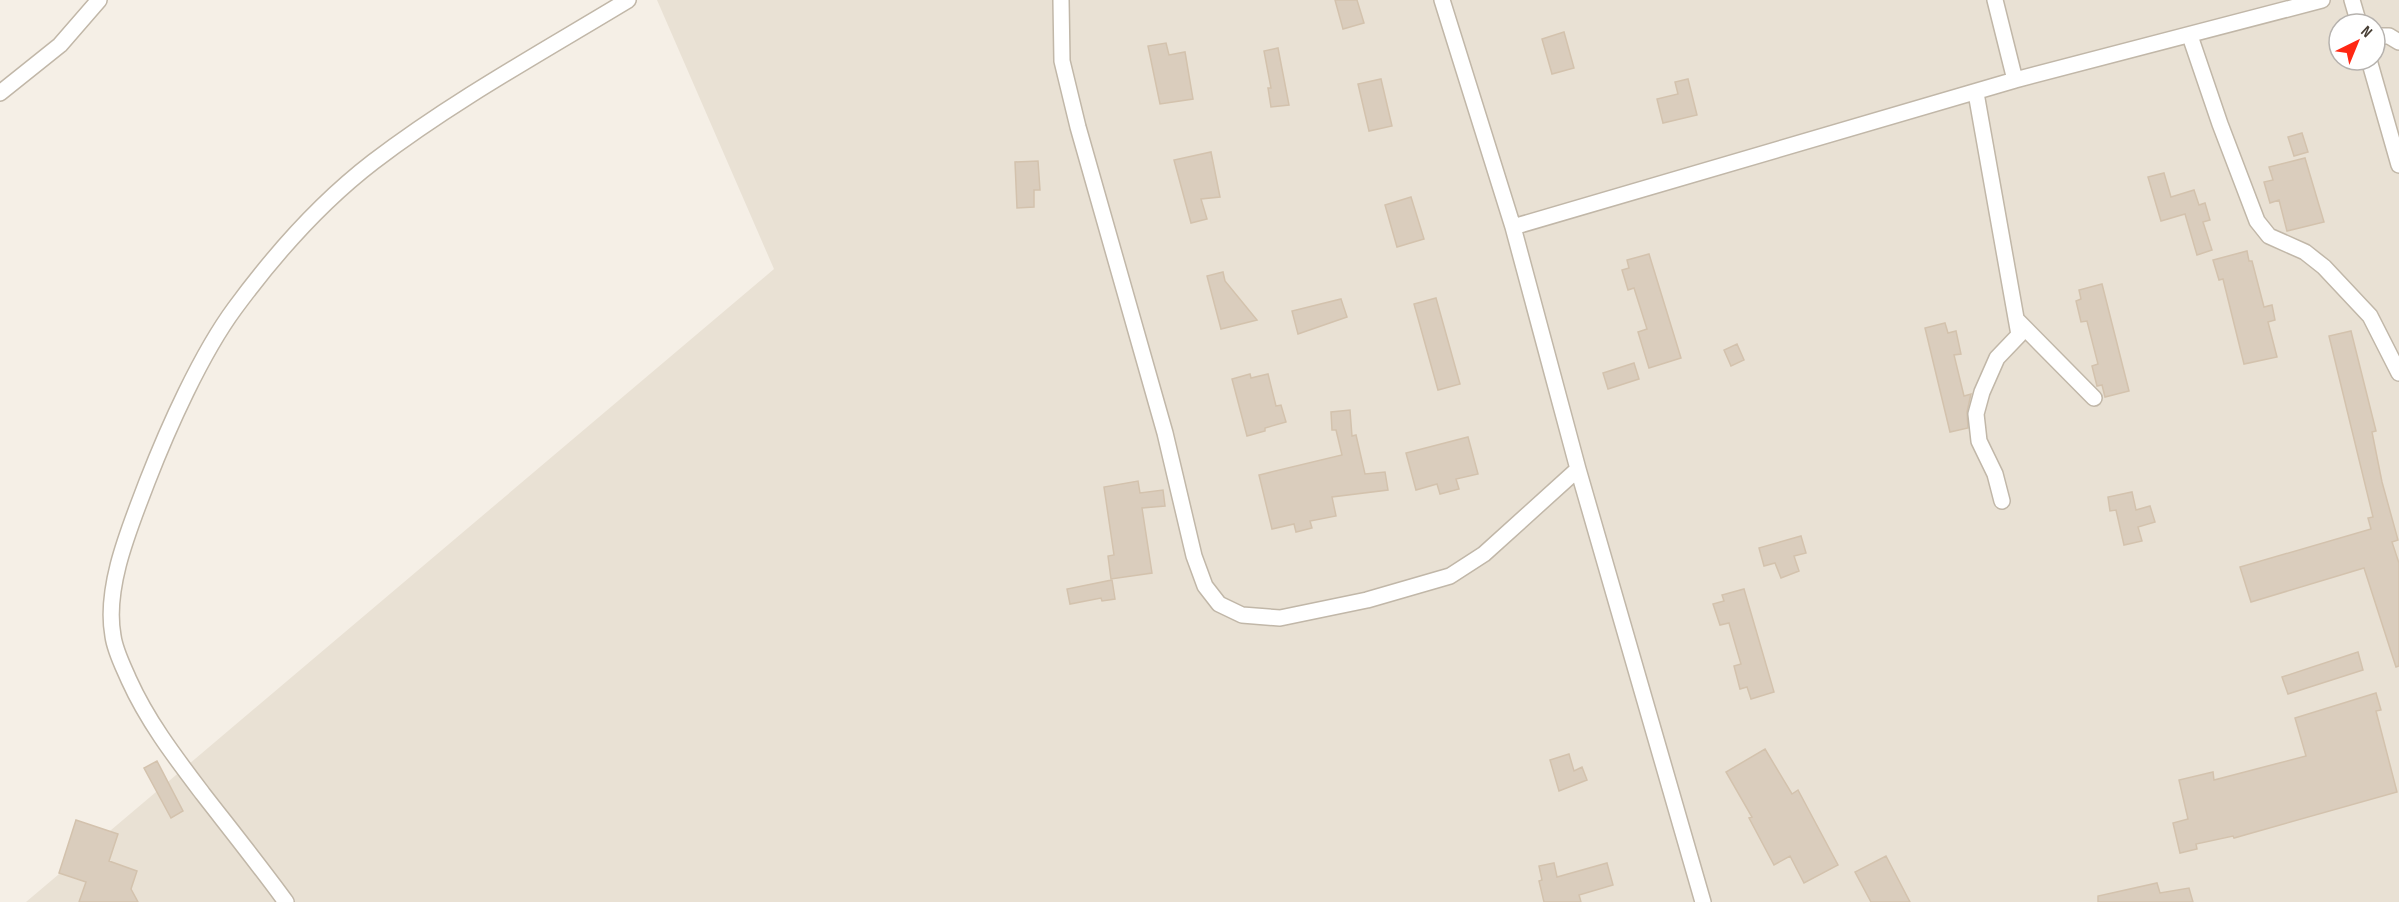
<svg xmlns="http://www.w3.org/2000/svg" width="2399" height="902" font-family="'Sofia Sans Condensed',sans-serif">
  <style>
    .residential { fill: #e9e1d4; fill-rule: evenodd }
    .building { fill: #dacdbd; stroke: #d3c2ad; stroke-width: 1.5 }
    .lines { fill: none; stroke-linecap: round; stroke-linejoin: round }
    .street-casing { stroke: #c1b7a8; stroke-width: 18 }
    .street { stroke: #fff; stroke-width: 15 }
  </style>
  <rect width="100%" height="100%" fill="#f5efe6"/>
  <path class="residential" d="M657,0H2399V902H26L774,269ZM2339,24H2375V60H2339Z"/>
  <path class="building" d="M1335,0H1357L1364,23L1343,29Z
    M1564,32L1574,68L1552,74L1542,39Z
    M1166,43L1169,55L1185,52L1193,99L1160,104L1148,46Z
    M1278,48L1289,105L1271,107L1268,88H1271L1264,51Z
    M1381,79L1392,126L1369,131L1358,84Z
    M1688,79L1697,115L1663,123L1657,99L1678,94L1675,82Z
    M2302,133L2308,152L2294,156L2288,137Z
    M1211,152L1220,197L1201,199L1207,219L1191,223L1174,160Z
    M2305,158L2324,222L2287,231L2279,200L2270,203L2264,182L2273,180L2269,167Z
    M1038,161L1040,190H1034V207L1017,208L1015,162Z
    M2164,173L2171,197L2194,190L2199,205L2205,203L2210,220L2203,222L2212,250L2197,255L2185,214L2161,221L2148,177Z
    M1411,197L1424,239L1397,247L1385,205Z
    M2247,251L2249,261H2252L2264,307L2272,305L2275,320L2268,322L2277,357L2244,364L2223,279L2219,280L2213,260Z
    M1649,254L1681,358L1649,368L1638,332L1647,329L1634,288L1628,290L1622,270L1629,268L1627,260Z
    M1223,272L1225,281L1257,320L1221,329L1207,276Z
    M2102,284L2129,391L2105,397L2102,385L2097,386L2092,366L2098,364L2087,321L2081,322L2076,301L2081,299L2079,290Z
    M1436,298L1460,384L1438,390L1414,304Z
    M1341,299L1347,317L1298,334L1292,311Z
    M1945,323L1948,333L1956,331L1961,354L1954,355L1964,396L1971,394L1967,412L1968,428L1950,432L1925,328Z
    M2351,331L2376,431L2372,432L2382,482L2398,540L2392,542L2399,563V666L2396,667L2364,568L2251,602L2240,567L2371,529L2368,518L2373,517L2329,336Z
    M1737,344L1744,360L1731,366L1724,350Z
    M1634,363L1639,379L1608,389L1603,373Z
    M1250,374L1251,378L1268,374L1276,406L1281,405L1286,422L1265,428V431L1247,436L1232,379Z
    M1350,410L1352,436L1356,435L1365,474L1385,472L1388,490L1332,497L1336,516L1310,521L1312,528L1296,532L1294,524L1272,529L1259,475L1342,455L1336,430H1332L1331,412Z
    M1468,437L1478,474L1456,479L1459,489L1440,494L1437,484L1416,490L1406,453Z
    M1138,481L1140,493L1163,490L1165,506L1142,508L1152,573L1111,579L1108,556L1114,555L1104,487Z
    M2132,492L2136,510L2150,506L2155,522L2138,527L2142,541L2124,545L2116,510L2110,511L2108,497Z
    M1801,536L1806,553L1794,556L1799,571L1781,578L1775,563L1764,566L1759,548Z
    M1112,580L1115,599L1102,601L1101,598L1070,604L1067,589Z
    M1744,589L1774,692L1751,699L1747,687L1740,689L1734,666L1741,664L1729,623L1720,625L1713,604L1724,601L1722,595Z
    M2358,652L2363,670L2288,694L2282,677Z
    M2376,693L2381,710L2376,711L2397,792L2234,838L2233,836L2196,844L2197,849L2180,853L2173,823L2188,819L2179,780L2213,772L2214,780L2306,756L2295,718Z
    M1765,749L1792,794L1798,790L1838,865L1804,883L1790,856L1774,865L1749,818L1752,817L1726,772Z
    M1569,754L1574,771L1582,767L1587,780L1559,791L1550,760Z
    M157,761L183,811L171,818L144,768Z
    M76,820L118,834L109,861L137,871L131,889L138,902H79L86,882L59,873Z
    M1886,856L1910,902H1871L1855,872Z
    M1554,863L1557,877L1607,863L1613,885L1579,895L1581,902H1544L1539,881L1542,880L1539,866Z
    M2157,883L2160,893L2189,888L2193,902H2098V896Z"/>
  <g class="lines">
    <defs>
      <path id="street" d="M1061,0L1062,61L1078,127L1165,433L1194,556L1205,586L1219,604L1242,615L1280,618L1367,600L1450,576L1484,554L1578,469
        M1442,0L1513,227L1578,469L1703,902
        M1995,0L2015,80
        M2352,0L2359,24
        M2190,36L2220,124L2257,221L2269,236L2305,252L2324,267L2370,316L2399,373
        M2375,36H2389L2399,42
        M2369,60L2399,165
        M0,93L60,45L99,0
        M1976,93L2019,335L1997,358L1982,392L1976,414L1979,441L1995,474L2002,501
        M1513,227L2015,80L2322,0
        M2016,319L2094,398
        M286,902C259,865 231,830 203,794C175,757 148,722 129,680C123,666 115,651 113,636C104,587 130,527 147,482C168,428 201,354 235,308C274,255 321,202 373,162C453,101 542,52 628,0"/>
    </defs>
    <use href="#street" class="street-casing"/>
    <use href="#street" class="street"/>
  </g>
  <g transform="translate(2357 42) rotate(43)"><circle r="28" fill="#ffffff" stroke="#b6b2ae" stroke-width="1.5"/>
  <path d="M0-4.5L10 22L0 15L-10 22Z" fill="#ff2713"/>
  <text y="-9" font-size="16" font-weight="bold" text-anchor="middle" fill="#483f35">N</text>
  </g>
</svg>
